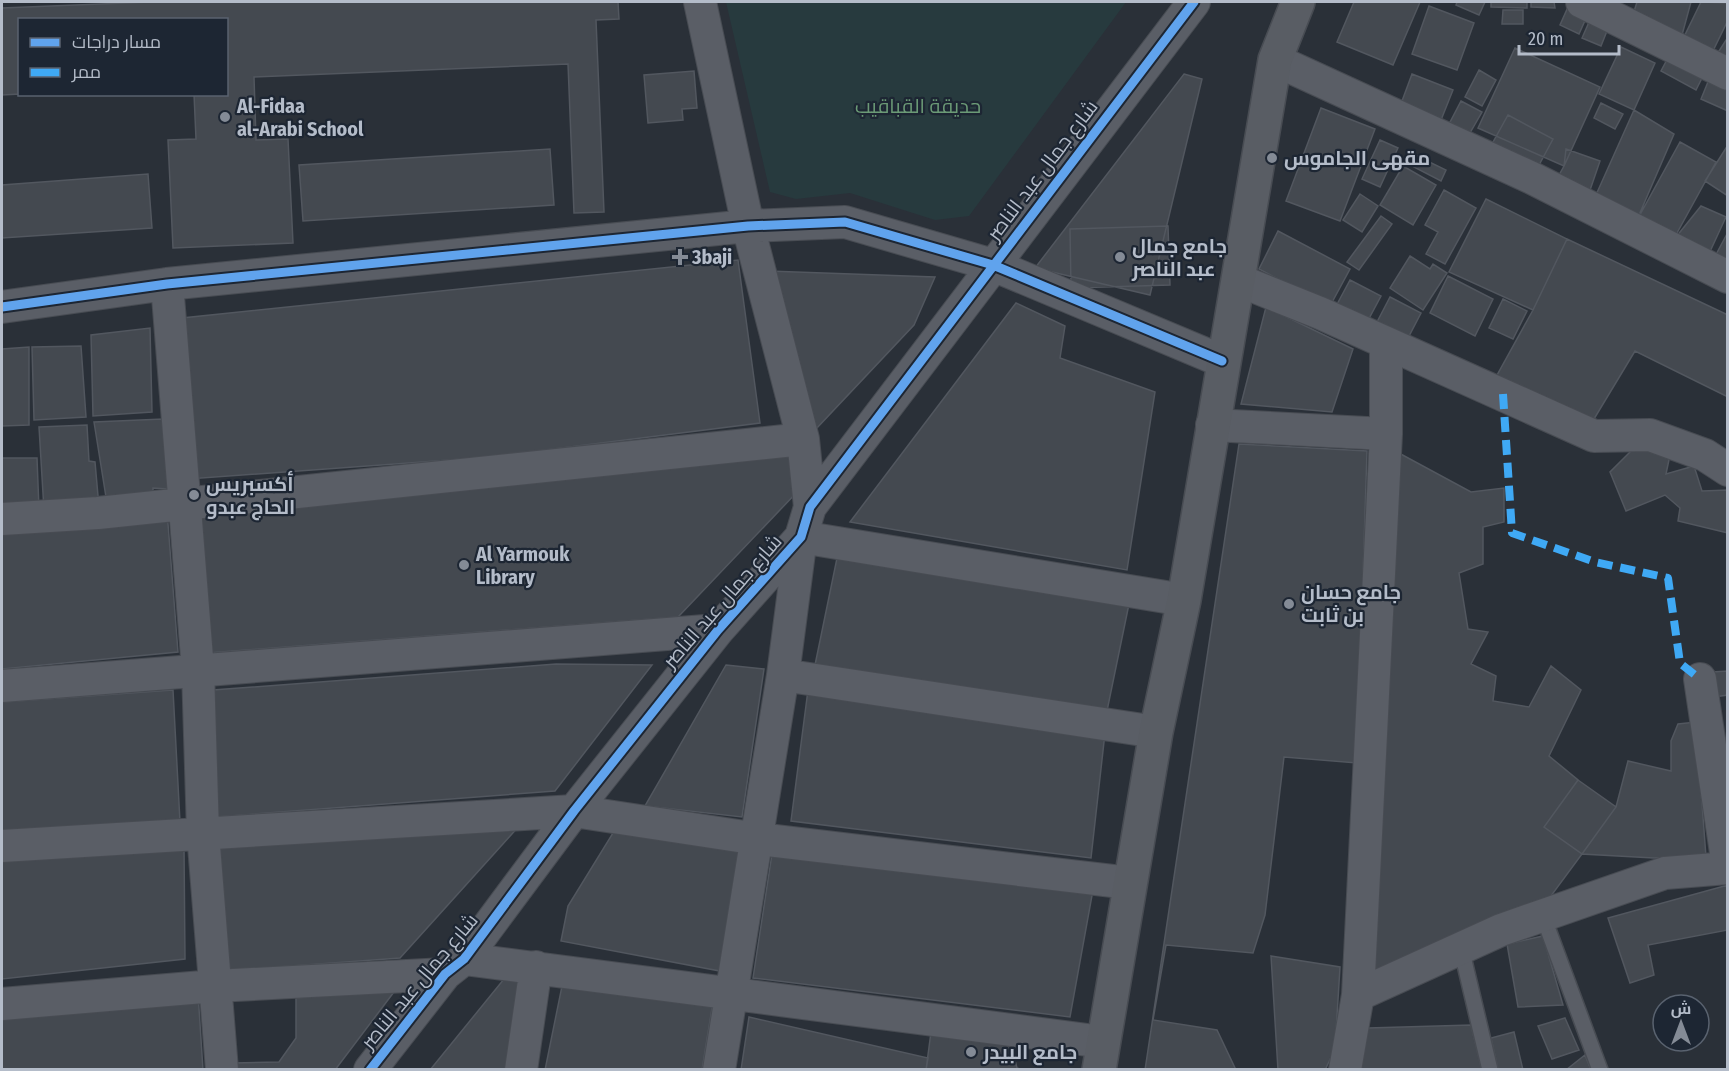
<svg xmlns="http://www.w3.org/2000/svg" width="1729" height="1071" font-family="'Fira Sans Condensed',Cairo,sans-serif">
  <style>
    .green { fill: #273a3e }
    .building { fill: #444950; stroke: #52575f; stroke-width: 1.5 }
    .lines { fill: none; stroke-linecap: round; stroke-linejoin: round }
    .lane-casing { stroke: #484c53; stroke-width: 18 }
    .street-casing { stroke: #484c53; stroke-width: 34 }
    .secondary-casing { stroke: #484c53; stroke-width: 36 }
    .lane { stroke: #5a5e66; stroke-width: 15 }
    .street { stroke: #5a5e66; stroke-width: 32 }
    .secondary { stroke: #595d64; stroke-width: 33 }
    .quiet { stroke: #3fa9f5; stroke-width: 8; stroke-dasharray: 15 8; stroke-linecap: butt }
    .cycleway-casing { stroke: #1d2633; stroke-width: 13 }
    .cycleway { stroke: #60a3ed; stroke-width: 9 }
    .poi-dot { fill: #848b96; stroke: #1d2633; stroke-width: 2 }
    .labels { text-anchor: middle; stroke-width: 4.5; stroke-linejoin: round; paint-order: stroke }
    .poi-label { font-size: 20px; font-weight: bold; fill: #b4bcc9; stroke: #1d2633; text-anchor: start }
    .park-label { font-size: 20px; fill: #6b9a76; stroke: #1d2633 }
    .street-label { font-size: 20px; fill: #b4bcc9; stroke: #1d2633 }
  </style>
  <rect width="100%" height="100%" fill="#2a3038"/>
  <path class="green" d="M726,2H1126L969,216L935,220L850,193L796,199L770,192Z"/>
  <path class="building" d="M150,2H618L619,19L596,20L604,212L574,213L568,64L254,77L256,140L288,139L293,243L173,248L168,140L196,139L194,94H226V20H20V94L2,95V8Z
    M1354,2H1420L1393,65L1337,42Z
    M1457,2H1485L1479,15L1456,5Z
    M1491,2H1527V8L1491,7Z
    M1531,2H1554L1555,8L1531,7Z
    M1637,2H1691L1682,35L1631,21Z
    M1701,2L1728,3V20L1710,57L1681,43Z
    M1429,6L1474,23L1457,70L1412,54Z
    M1568,7L1587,16L1579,34L1560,25Z
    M1503,10H1523V24H1502Z
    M1593,13L1611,21L1601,46L1582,38Z
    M1728,37V74L1710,65Z
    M1621,47L1655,63L1634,110L1599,94Z
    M1515,48L1600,87L1564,166L1478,128Z
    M1670,54L1705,72L1696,90L1661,71Z
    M1479,70L1496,80L1482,106L1465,97Z
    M694,71L697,108L682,109L683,120L648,123L644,75Z
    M1184,74L1202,79L1150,295L1035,268Z
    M1412,74L1453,90L1439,125L1399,109Z
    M1710,77L1728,84V111L1701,99Z
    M1461,101L1482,112L1467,138L1447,128Z
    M1601,103L1623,114L1615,129L1594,118Z
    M1321,108L1375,129L1340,221L1286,201Z
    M1634,110L1674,134L1636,222L1591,206Z
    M1508,115L1553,139L1532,178L1487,153Z
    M1380,140L1398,148L1380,187L1362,179Z
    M1680,142L1716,162L1672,242L1636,222Z
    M1726,148L1728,149V196L1705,181Z
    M550,149L554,205L303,221L299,165Z
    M1566,149L1600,161L1588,196L1554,184L1564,166Z
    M1415,155L1446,170L1441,181L1410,165Z
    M1403,166L1436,185L1413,225L1380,205Z
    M148,174L152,228L2,238V185Z
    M1444,190L1476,208L1445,264L1426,254L1438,232L1425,225Z
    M1360,194L1378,206L1362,232L1343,220Z
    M1486,199L1567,239L1533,310L1449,272Z
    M1701,206L1726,217L1707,258L1672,242Z
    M1381,216L1392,224L1359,270L1347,262Z
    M1168,226L1170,285L1071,288L1070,229Z
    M1278,231L1350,269L1330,306L1259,269Z
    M1728,232V271L1712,262Z
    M1567,239L1728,315V397L1635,351L1591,424L1496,377L1533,310Z
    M1410,256L1430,269L1433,264L1447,273L1423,310L1390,288Z
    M738,260L760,423L491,457L188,479L182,318Z
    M768,271L935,277L914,325L815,430Z
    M1448,276L1493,299L1475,336L1430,313Z
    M1350,280L1381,296L1365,326L1334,310Z
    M1390,297L1421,313L1407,340L1376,324Z
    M1503,299L1527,311L1513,339L1489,328Z
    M1016,303L1065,326L1060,358L1155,392L1127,570L850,522Z
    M1266,307L1353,349L1332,412L1241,404Z
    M150,328L152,412L93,416L91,335Z
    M81,346L86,417L34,420L32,347Z
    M29,347V425L2,426V349Z
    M163,419L169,489L153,488V494L106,497L94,422Z
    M87,425L89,461L95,462L99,507L44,510L39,427Z
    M1239,444L1367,451L1357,763L1284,757L1265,915L1253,953L1166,945L1153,1020L1217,1030L1236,1070H1145Z
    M1636,446L1670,455L1666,474L1694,466L1702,491L1728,490V533L1678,521L1680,508L1665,495L1626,511L1610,472Z
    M791,449L799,490L678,617L208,653L196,513Z
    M1397,452L1471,492L1504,488V522L1483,527V564L1459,573L1468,629L1488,632L1471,664L1496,676L1493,701L1529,707L1551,666L1581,690L1549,756L1578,780L1544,827L1582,854L1548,900L1370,973Z
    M2,458H37L39,509L2,510Z
    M167,511L178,652L2,669V530Z
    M837,558L1129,604L1107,711L815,665Z
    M556,664L652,665L555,791L216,817L213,690Z
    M726,665L764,669L742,817L645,806Z
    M1728,671V695L1714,697L1712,672Z
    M173,690L180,822L2,833V702Z
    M808,690L1105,733L1091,858L791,821Z
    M1696,722L1706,857L1654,858L1582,854L1616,807L1628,761L1671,771V741L1678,724Z
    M1578,780L1616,807L1582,854L1544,827Z
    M520,825L400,958L225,971L216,849Z
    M616,828L740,847L720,971L561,941L568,906Z
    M184,846L185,959L2,979V860Z
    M772,854L1093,890L1070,1017L753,978Z
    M1728,885V930L1648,945L1654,975L1630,983L1608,918Z
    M1543,936L1563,1005L1518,1007L1507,944Z
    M1271,956L1340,967L1335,1049L1325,1070H1278Z
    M504,979L522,980L506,1070H430Z
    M562,986L713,1002L702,1070H545Z
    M397,988L335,1070H235L234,1063L279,1062L296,1038V998Z
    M198,993L203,1070H2V1007Z
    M749,1017L928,1058L926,1070H741Z
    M1565,1018L1579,1050L1552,1059L1538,1026Z
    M1471,1025L1482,1070H1360L1368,1028Z
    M931,1032L1011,1045L1017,1068L1023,1070H926Z
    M1514,1032L1523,1070H1498L1491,1038Z
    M1585,1055L1591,1070H1566Z"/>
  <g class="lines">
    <defs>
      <path id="lane" d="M1543,916L1600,1070
        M1461,948L1490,1070"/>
      <path id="street" d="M700,2L748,226L803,439L810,507
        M1582,2L1728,74
        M1275,60L1532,178L1728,277
        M1238,280L1320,313L1594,436L1650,435L1705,455L1728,470
        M167,284L198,670L203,833L222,1070
        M2,307L167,284L748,226L845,222L993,265L1222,361
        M1212,425L1386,434
        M2,519L98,513L803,439
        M783,675L1156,732
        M1700,679L1728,866
        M2,686L718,630
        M2,846L574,811L758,839L1130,883
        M464,959L1103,1042
        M1358,995L1501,930L1665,873L1728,868
        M2,1004L215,986L445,974
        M370,1070L445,974L464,959L574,811L718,630L801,537L810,507L1194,2
        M521,1070L536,967
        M719,1070L783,675L801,537L1184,600
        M1345,1070L1358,995L1386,434V343"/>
      <path id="secondary" d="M1099,1070L1156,732L1184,600L1275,60L1298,2"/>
    </defs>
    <use href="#lane" class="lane-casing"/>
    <use href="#street" class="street-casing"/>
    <use href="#secondary" class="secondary-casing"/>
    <use href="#lane" class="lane"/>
    <use href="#street" class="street"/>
    <use href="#secondary" class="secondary"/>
    <path class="quiet" d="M1503,394L1512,533L1595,562L1668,578L1680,663L1700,679"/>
    <defs>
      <path id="cycleway" d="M2,307L167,284L748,226L845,222L993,265L1222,361
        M370,1070L445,974L464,959L574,811L718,630L801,537L810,507L1194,2"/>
    </defs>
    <use href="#cycleway" class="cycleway-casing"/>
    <use href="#cycleway" class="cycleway"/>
  </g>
  <g class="poi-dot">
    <circle cx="225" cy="117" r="6"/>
    <circle cx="1272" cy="158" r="6"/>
    <path d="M677 248h6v6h6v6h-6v6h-6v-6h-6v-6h6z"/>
    <circle cx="1120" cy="257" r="6"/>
    <circle cx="194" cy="495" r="6"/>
    <circle cx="464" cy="565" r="6"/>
    <circle cx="1289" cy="604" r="6"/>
    <circle cx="971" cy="1052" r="6"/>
  </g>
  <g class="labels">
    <g class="poi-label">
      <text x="237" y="113">Al-Fidaa<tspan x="237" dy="23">al-Arabi School</tspan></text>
      <text x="1284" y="165">مقهى الجاموس</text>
      <text x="1132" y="253">جامع جمال<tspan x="1132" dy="23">عبد الناصر</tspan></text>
      <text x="692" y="264">3baji</text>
      <text x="206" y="491">أكسبريس<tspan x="206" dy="23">الحاج عبدو</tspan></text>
      <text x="476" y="561">Al Yarmouk<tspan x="476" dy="23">Library</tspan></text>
      <text x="1301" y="599">جامع حسان<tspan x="1301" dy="23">بن ثابت</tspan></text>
      <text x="983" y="1059">جامع البيدر</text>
    </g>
    <g class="park-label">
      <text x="918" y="113">حديقة القباقيب</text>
    </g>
    <g class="street-label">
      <text transform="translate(1042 170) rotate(-53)" y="7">شارع جمال عبد الناصر</text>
      <text transform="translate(722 601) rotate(-49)" y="7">شارع جمال عبد الناصر</text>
      <text transform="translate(419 981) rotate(-50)" y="7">شارع جمال عبد الناصر</text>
    </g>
  </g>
  <rect width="1729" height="1071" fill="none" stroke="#b4bcc9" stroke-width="6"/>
  <rect x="18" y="18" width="210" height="78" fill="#1d2633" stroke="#59626f" stroke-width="1.5"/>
  <rect x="30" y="38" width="30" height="9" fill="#60a3ed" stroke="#59626f" stroke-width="1.5"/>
  <text x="72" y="48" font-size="18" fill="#b4bcc9">مسار دراجات</text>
  <rect x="30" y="68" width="30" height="9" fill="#3fa9f5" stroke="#59626f" stroke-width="1.5"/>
  <text x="72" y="78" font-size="18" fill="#b4bcc9">ممر</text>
  <g transform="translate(1681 1023)"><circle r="28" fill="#1d2633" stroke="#59626f" stroke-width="1.5"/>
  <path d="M0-4.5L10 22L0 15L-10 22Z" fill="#848b96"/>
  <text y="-9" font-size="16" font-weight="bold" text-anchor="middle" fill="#b4bcc9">ش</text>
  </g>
  <path d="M1519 45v9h100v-9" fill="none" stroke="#b4bcc9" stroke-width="3"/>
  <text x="1528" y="45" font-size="18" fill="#b4bcc9" stroke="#1d2633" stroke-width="4.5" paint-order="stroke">20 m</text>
</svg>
